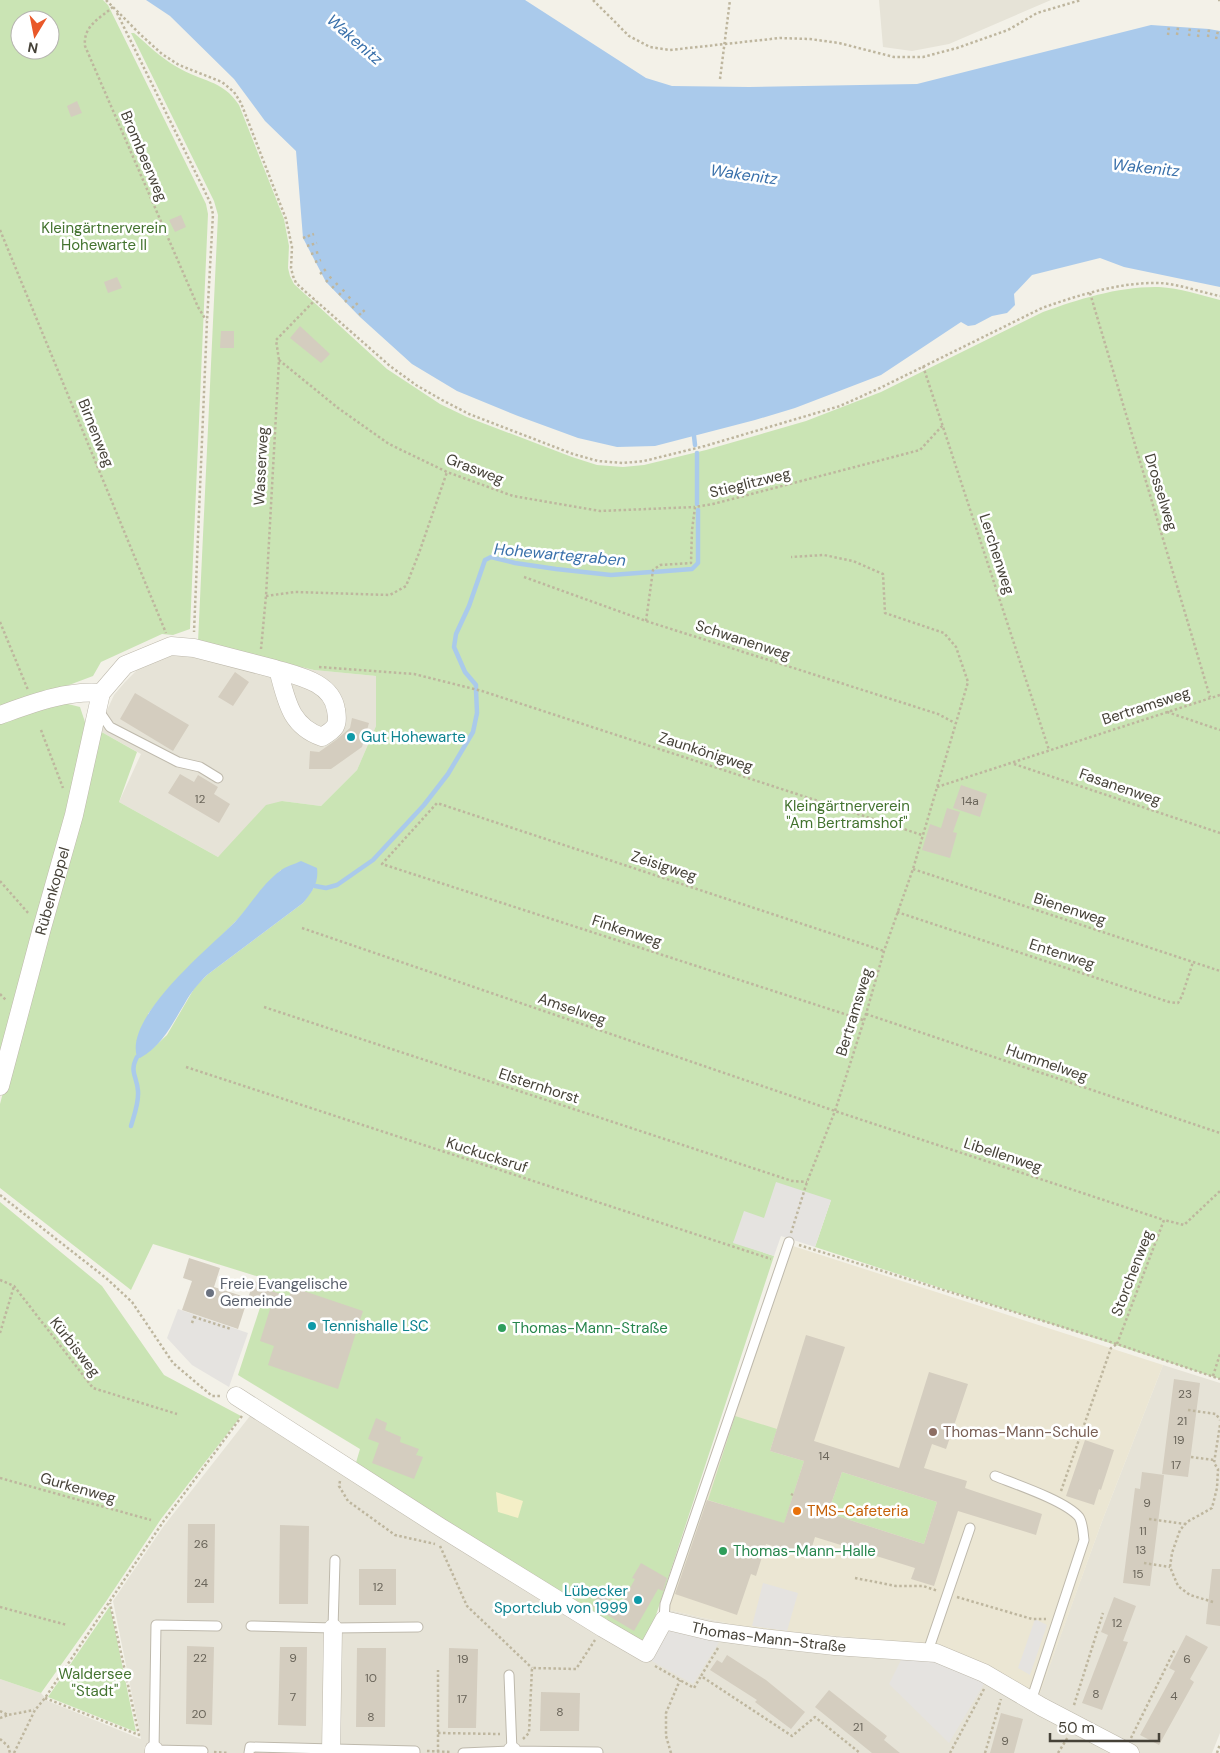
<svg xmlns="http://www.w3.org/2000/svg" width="1220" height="1753" font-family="'DM Sans',sans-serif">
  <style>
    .residential { fill: #e6e3d7 }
    .education { fill: #ebe6d3 }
    .green { fill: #cae4b4; fill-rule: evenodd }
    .sand { fill: #f4efc7 }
    .parking { fill: #e5e3e0 }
    .water { fill: #aacaeb }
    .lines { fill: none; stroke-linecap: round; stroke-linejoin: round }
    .stream { stroke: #aacaeb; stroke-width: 4.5 }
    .building { fill: #d4cdbf; fill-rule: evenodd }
    .service-casing { stroke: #beb9ac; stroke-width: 11 }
    .minor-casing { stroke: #beb9ac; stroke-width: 19 }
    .path { stroke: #beb69e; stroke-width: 2.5; stroke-dasharray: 2.5 2.5; stroke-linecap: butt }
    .service { stroke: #fff; stroke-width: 9 }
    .minor { stroke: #fff; stroke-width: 18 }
    .culture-dot { fill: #0f9aa8; stroke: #fff; stroke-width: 2 }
    .worship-dot { fill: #6b7280; stroke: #fff; stroke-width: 2 }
    .leisure-dot { fill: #2e9e5b; stroke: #fff; stroke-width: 2 }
    .education-dot { fill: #8d6e63; stroke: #fff; stroke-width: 2 }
    .food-dot { fill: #e8710a; stroke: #fff; stroke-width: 2 }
    .labels { text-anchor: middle; stroke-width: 5; stroke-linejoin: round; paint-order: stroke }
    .number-label { font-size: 12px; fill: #6a655a }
    .street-label { font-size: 15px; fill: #464238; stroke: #fff }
    .park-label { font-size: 15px; fill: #43732f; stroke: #fff }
    .culture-label { font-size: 15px; fill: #0d838f; stroke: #fff; text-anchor: start }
    .worship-label { font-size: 15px; fill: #5b616d; stroke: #fff; text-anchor: start }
    .leisure-label { font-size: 15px; fill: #27864d; stroke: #fff; text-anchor: start }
    .education-label { font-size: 15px; fill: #785e54; stroke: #fff; text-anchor: start }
    .food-label { font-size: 15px; fill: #c56008; stroke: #fff; text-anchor: start }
    .water-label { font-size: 16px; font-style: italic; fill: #3970aa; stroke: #fff }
  </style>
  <rect width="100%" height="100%" fill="#f3f1e8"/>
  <path class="residential" d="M879,0H1051L949,44L912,51L883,47Z
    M193,654L271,659L314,670L376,676V726L357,770L321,806L282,801L218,857L119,802L141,754L98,730L114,695L125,682L138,669L163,656Z
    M1163,1365L1220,1383V1733L1212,1753H0V1679L41,1693L48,1701L141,1739L113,1601L163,1527L257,1407L642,1642L669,1610L748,1628L936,1645L1039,1695L1101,1524Z"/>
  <path class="education" d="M793,1246L1163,1365L1101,1524L1039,1696L936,1645L748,1628L669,1610L672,1593Z"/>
  <path class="green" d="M0,0H103L108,5L206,204L208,214L190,629L173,635L162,634L101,662L93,676L0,711ZM20,20H50V50H20Z
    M131,33H134C148,45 161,58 177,67C201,82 222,79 239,105L284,219L289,246L288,268L290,276L294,284L387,369L440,404L467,417L572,457L597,465L623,467L644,465L706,450L806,421L881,392L1043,312C1079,299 1120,286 1159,287C1180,288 1200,295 1220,300V1379L815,1247L831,1200L764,1218L733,1242L774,1256L658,1609L648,1640L642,1642L355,1466L360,1449L238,1375L269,1280L153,1244L131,1290L0,1188V1104L98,730L137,752L119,802L218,857L266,805L282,801L321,806L357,770L376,726V676L314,670L198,642L218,215L214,201ZM281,870L315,886L303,903L207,975L195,987L167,1035L151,1050L148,1014C173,980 205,953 235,922C251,905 264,887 281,870Z
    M56,701L80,707L87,728L71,806L0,1058V722Z
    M0,1202L102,1286L164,1375L241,1416L161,1519L105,1603L41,1693L0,1679Z
    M735,1416L777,1429L770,1451L804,1461L784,1524L708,1500Z
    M842,1472L937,1502L924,1544L828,1513Z
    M110,1606L136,1732L48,1697Z"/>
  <path class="sand" d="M496,1492L523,1501L518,1518L498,1512Z"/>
  <path class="parking" d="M776,1182L831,1200L815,1247L781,1236L774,1256L733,1243L744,1211L764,1218Z
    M178,1309L248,1333L229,1387L192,1365L167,1338Z
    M763,1583L798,1593L787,1631L752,1626Z
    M1035,1619L1047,1625L1030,1675L1018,1668Z
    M669,1629L721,1639L693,1684L650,1660Z
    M902,1658L933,1661L985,1682L949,1743L889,1684Z"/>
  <path class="water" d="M146,0H525L646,78L672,86L749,87L917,84L1151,25L1209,29L1220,31V287L1124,267L1100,258L1032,275L1014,294L1015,305L1007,313L992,316L975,325L968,326L961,322L881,375L795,408L755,420L655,446L617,447L578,438L518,416L457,391L412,364L360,317L326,282L303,238L296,151L265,121L234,79L170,16Z
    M301,861L317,868C319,883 312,892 303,903L207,975C198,984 191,992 185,1003C172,1024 163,1045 140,1058L137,1057C124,1017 209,948 235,922C250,906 262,884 280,871C286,866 295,864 301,861Z"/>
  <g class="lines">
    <path class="stream" d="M694,436L695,445
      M697,453V504
      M654,572L692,569L698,563V510
      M476,688V685L465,672L454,647L456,634L469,606L485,560L491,557L515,563L556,569L611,575L651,572
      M315,886L326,888L337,885L373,860L424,805L448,774L473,732L477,713L476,690
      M131,1126C134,1115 139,1103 138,1091C137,1076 129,1072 137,1057"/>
  </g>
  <path class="building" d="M77,101L82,113L71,117L67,106Z
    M181,215L186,227L175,232L169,220Z
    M117,277L122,288L108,293L104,282Z
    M300,326L330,354L321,363L290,338Z
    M221,331H234V348H220Z
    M235,672L249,682L233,706L218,697Z
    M135,693L189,725L173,751L120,719Z
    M352,718L369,723L362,747L331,769H309L310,751L319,752L336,740L350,728Z
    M180,774L194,782L198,775L218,787L214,794L230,804L219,823L168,793Z
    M961,785L987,794L980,817L953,808Z
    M947,808L960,812L953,832L957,833L950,858L922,850L930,824L941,828Z
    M189,1258L220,1268L214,1287L248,1298L238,1329L182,1310L192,1281L183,1278Z
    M254,1281L264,1285L263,1288L289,1297L292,1287L363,1311L338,1389L268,1365L274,1346L260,1341L271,1306L248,1298Z
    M806,1335L845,1347L814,1441L899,1468L929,1372L968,1384L946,1449L932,1444L924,1468L967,1481L965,1488L1042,1514L1036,1535L958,1511L934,1586L911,1579L915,1568L815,1537L809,1557L766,1544L756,1576L751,1574L737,1615L675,1594L707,1500L784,1523L804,1461L770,1451ZM842,1472L937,1502L924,1544L828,1513Z
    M1174,1379L1200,1383L1188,1477L1162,1474Z
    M376,1418L387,1423L385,1430L401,1437L400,1442L419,1449L416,1455L423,1457L414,1479L372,1463L379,1443L368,1439Z
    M1085,1440L1114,1450L1101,1490L1099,1489L1094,1505L1066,1496Z
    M1142,1472L1164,1475L1150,1586L1123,1583L1135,1488L1140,1489Z
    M188,1524H215L214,1603H187Z
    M280,1525L309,1526L308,1604H279Z
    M641,1563L667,1578L663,1591L658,1589L634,1631L592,1606L599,1594L620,1606L635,1579L632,1578Z
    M359,1569H396V1605H359Z
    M1212,1569H1220V1626L1206,1624Z
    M1114,1597L1136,1606L1123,1641L1128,1642L1102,1710L1082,1703L1108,1635L1101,1632Z
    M1186,1635L1208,1647L1190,1679L1194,1682L1159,1745L1140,1735L1175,1671L1169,1668Z
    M187,1646L214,1647L212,1725L186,1724Z
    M280,1647H307L306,1726L278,1725Z
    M357,1648H386L385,1727H356Z
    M449,1648L478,1649L476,1728H448Z
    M727,1655L766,1680L805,1712L791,1729L755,1702L757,1700L710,1670L717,1660L722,1663Z
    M829,1690L887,1736L884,1740L900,1753H872L815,1707Z
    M541,1692L580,1693L579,1731H540Z
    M1001,1713L1023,1719L1014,1753H990Z"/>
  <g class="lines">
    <defs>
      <path id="service" d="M99,711L110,727L178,762L200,767L218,778
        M995,1476C1015,1484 1066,1501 1079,1517C1083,1523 1083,1533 1084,1540L1031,1701
        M664,1620L665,1604L789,1242
        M251,1626L333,1628L418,1627
        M333,1628L335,1560
        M928,1651L970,1528
        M509,1675L512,1751
        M203,1751L154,1750L156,1625L217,1626
        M249,1753L250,1747L415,1751V1753
        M463,1753L512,1751L598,1752"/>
      <g id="minor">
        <path d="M0,715C31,704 67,690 101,693"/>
        <path id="s1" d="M0,1086L42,928L74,815L101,693L125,665L171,646L194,648L275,669L279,673C287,703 291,726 322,737C335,729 339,726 336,710C332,682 298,676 275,669"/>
        <path id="s2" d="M236,1396L440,1527L603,1628L646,1653L664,1620L710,1631L762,1638L835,1646L936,1653L984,1673L1042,1707L1130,1753"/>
        <path d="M154,1753V1750"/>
        <path d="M331,1753L333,1628"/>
        <path d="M512,1753V1751"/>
      </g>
    </defs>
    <use href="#service" class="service-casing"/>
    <use href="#minor" class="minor-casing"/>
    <path class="path" d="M106,0L141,35L162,54L179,65L222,82L234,92L241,103L286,219L292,247L291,268L293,276L296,283L307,293L390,366L416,385L442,400L469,414L573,454L598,461L623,463L644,461L705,446L840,406L880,388L1042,308C1079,295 1120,282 1159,283C1179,284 1200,292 1220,296
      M593,0L629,36L650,47L670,50L780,38L810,39L839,43L894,57H923L957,48L1008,30L1037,13L1081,0
      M1218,0H1220
      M113,7C99,19 83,26 85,46L198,307L206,320
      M117,13L210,202L213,214L207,321L194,632
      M1168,35L1169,26
      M1177,35L1178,27
      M1189,36L1190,27
      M1198,37L1199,29
      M1208,37L1209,29
      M1216,39L1218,31
      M720,79L730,0
      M0,230L166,633
      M303,238L314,234
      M307,246L317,243
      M311,254L319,252
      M315,262L321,260
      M320,274L326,269
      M326,282L333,275
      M332,288L339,282
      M1090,293L1210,697
      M339,295L346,288
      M345,302L352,295
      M352,308L359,302
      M359,315L366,309
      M279,360L338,408L389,444L447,472L513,496L600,511L695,507
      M923,366L1049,750
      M524,577L646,621L938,714L955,723
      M266,596L295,592L390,595L406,586L419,553L447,472
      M646,621L653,570L660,565L691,563L692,530L695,507L713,504L920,450L943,425
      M0,622L28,690
      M261,649L266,596L279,360L276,340L315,300
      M319,667L414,674L482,691L922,835
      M1167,712L1220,730
      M41,730L63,788
      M1014,764L1220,833
      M937,787L1220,695
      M913,869L1220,971
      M0,881L29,914
      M897,912L1169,1002L1178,1003L1182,996L1193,962
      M302,928L835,1111L1164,1220
      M0,994L6,1000
      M264,1007L792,1181L807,1182
      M866,1014L1220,1133
      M863,1020L382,864L437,803L884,951
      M186,1067L771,1259
      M0,1195L106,1278L132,1302L173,1363L212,1396H222
      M791,1233L807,1182L835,1111L866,1014L884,951L913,869L968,682L956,647L944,633L885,613L883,574L853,561L824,555L791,557
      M799,1245L1117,1344L1220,1379
      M0,1280L14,1286L93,1388L177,1414
      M194,1317L231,1329
      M192,1323L195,1314
      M0,1333L14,1286
      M1117,1344L1164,1220L1184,1225L1220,1191
      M1213,1376L1220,1354
      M1188,1410L1216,1414L1220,1420
      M1191,1457L1214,1460
      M0,1478L151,1520
      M340,1481L339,1486L348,1501L395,1535L435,1544
      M1061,1491L1111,1348L1117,1344
      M791,1494L793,1495
      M1149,1519L1185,1524
      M440,1546L467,1606L532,1668
      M1144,1563L1170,1567
      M855,1578L896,1586H923L938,1591
      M957,1597L1032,1619H1046
      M1213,1602L1190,1595L1178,1586L1170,1567L1172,1553L1180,1530L1187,1522L1212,1508L1217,1488L1218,1469L1214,1463L1220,1425
      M0,1607L67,1625
      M718,1648L701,1676L792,1736L815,1717L860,1753
      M655,1666L694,1688L701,1676
      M45,1698L139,1735L110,1603
      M1074,1705L1103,1613
      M0,1711L8,1715L34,1710
      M0,1718L8,1715
      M438,1733L500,1734
      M1131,1738L1175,1649
      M0,1739L8,1746L10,1753
      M523,1739L529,1733L532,1668L576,1669L595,1640
      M427,1751L451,1752
      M214,1752L229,1753
      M438,1752V1670
      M14,1753L35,1710L45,1698L163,1522L242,1416
      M671,1753L666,1736V1713L680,1680
      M950,1753L984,1689
      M985,1753L1001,1699
      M1058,1753L1068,1737
      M1217,1753L1220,1744"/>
    <use href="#service" class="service"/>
    <use href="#minor" class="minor"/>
  </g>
  <g class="culture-dot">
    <circle cx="351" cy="737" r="5"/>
    <circle cx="312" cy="1326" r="5"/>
    <circle cx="638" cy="1600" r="5"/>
  </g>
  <circle class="worship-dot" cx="210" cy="1293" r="5"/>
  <g class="leisure-dot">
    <circle cx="502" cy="1328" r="5"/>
    <circle cx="723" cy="1551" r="5"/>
  </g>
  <circle class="education-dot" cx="933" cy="1432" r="5"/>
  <circle class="food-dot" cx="797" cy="1511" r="5"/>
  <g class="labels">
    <g class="number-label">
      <text x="200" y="803">12</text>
      <text x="970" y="805">14a</text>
      <text x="1185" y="1398">23</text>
      <text x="1182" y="1425">21</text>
      <text x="1179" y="1444">19</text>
      <text x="824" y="1460">14</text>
      <text x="1176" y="1469">17</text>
      <text x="1147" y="1507">9</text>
      <text x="1143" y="1535">11</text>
      <text x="201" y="1548">26</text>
      <text x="1141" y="1554">13</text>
      <text x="1138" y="1578">15</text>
      <text x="201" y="1587">24</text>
      <text x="378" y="1591">12</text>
      <text x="1117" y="1627">12</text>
      <text x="200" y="1662">22</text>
      <text x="293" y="1662">9</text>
      <text x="463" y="1663">19</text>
      <text x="1187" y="1663">6</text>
      <text x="371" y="1682">10</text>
      <text x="1096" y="1698">8</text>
      <text x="1174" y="1700">4</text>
      <text x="293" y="1701">7</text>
      <text x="462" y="1703">17</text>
      <text x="560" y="1716">8</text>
      <text x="199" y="1718">20</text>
      <text x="371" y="1721">8</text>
      <text x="858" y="1731">21</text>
      <text x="1005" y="1745">9</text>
    </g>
    <g class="street-label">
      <text transform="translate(144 156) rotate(67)" y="5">Brombeerweg</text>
      <text transform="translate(96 433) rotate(68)" y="5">Birnenweg</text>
      <text transform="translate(261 466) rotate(-87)" y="5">Wasserweg</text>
      <text transform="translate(475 469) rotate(21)" y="5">Grasweg</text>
      <text transform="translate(750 483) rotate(-14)" y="5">Stieglitzweg</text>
      <text transform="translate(1161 492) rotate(73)" y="5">Drosselweg</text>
      <text transform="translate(997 554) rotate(72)" y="5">Lerchenweg</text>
      <text transform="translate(743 640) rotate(18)" y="5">Schwanenweg</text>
      <text transform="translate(1146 706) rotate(-18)" y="5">Bertramsweg</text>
      <text transform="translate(706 752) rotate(18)" y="5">Zaunkönigweg</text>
      <text transform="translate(1120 787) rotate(19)" y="5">Fasanenweg</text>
      <text transform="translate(664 866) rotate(18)" y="5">Zeisigweg</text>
      <text dy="5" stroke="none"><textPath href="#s1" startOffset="202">Rübenkoppel</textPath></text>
      <text transform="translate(1070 909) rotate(18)" y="5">Bienenweg</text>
      <text transform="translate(627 931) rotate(18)" y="5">Finkenweg</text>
      <text transform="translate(1062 954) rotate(18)" y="5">Entenweg</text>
      <text transform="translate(572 1009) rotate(19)" y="5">Amselweg</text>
      <text transform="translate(854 1012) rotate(-73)" y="5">Bertramsweg</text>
      <text transform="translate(1047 1063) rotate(19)" y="5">Hummelweg</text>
      <text transform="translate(539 1086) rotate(18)" y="5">Elsternhorst</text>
      <text transform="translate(487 1155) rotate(18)" y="5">Kuckucksruf</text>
      <text transform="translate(1003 1155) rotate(18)" y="5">Libellenweg</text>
      <text transform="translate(1132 1273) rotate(-69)" y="5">Storchenweg</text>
      <text transform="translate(75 1347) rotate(52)" y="5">Kürbisweg</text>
      <text transform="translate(78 1488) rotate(16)" y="5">Gurkenweg</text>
      <text dy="5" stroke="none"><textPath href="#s2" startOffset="628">Thomas-Mann-Straße</textPath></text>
    </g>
    <g class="park-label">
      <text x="104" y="233">Kleingärtnerverein<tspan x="104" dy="17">Hohewarte II</tspan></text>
      <text x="847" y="811">Kleingärtnerverein<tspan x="847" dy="17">"Am Bertramshof"</tspan></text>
      <text x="95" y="1679">Waldersee<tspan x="95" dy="17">"Stadt"</tspan></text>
    </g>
    <g class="culture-label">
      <text x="361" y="742">Gut Hohewarte</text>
      <text x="322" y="1331">Tennishalle LSC</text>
      <text x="628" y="1596" text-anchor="end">Lübecker<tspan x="628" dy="17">Sportclub von 1999</tspan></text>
    </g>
    <g class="worship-label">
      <text x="220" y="1289">Freie Evangelische<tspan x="220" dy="17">Gemeinde</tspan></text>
    </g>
    <g class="leisure-label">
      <text x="512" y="1333">Thomas-Mann-Straße</text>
      <text x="733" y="1556">Thomas-Mann-Halle</text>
    </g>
    <g class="education-label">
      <text x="943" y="1437">Thomas-Mann-Schule</text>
    </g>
    <g class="food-label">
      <text x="807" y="1516">TMS-Cafeteria</text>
    </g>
    <g class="water-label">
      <text transform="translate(355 39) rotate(41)" y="6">Wakenitz</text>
      <text transform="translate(1146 167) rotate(6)" y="6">Wakenitz</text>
      <text transform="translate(744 174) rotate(8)" y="6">Wakenitz</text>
      <text transform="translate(560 554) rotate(5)" y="6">Hohewartegraben</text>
    </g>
  </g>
  <g transform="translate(35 35) rotate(190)"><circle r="24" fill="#ffffff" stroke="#b5b3af"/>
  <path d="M0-4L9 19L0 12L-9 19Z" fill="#e95829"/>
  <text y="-8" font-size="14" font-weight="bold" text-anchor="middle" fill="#464238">N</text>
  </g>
  <path d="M1050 1733v8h109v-8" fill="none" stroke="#464238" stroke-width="2.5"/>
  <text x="1058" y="1733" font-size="15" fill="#464238" stroke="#ffffff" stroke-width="4" paint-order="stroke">50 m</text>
</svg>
